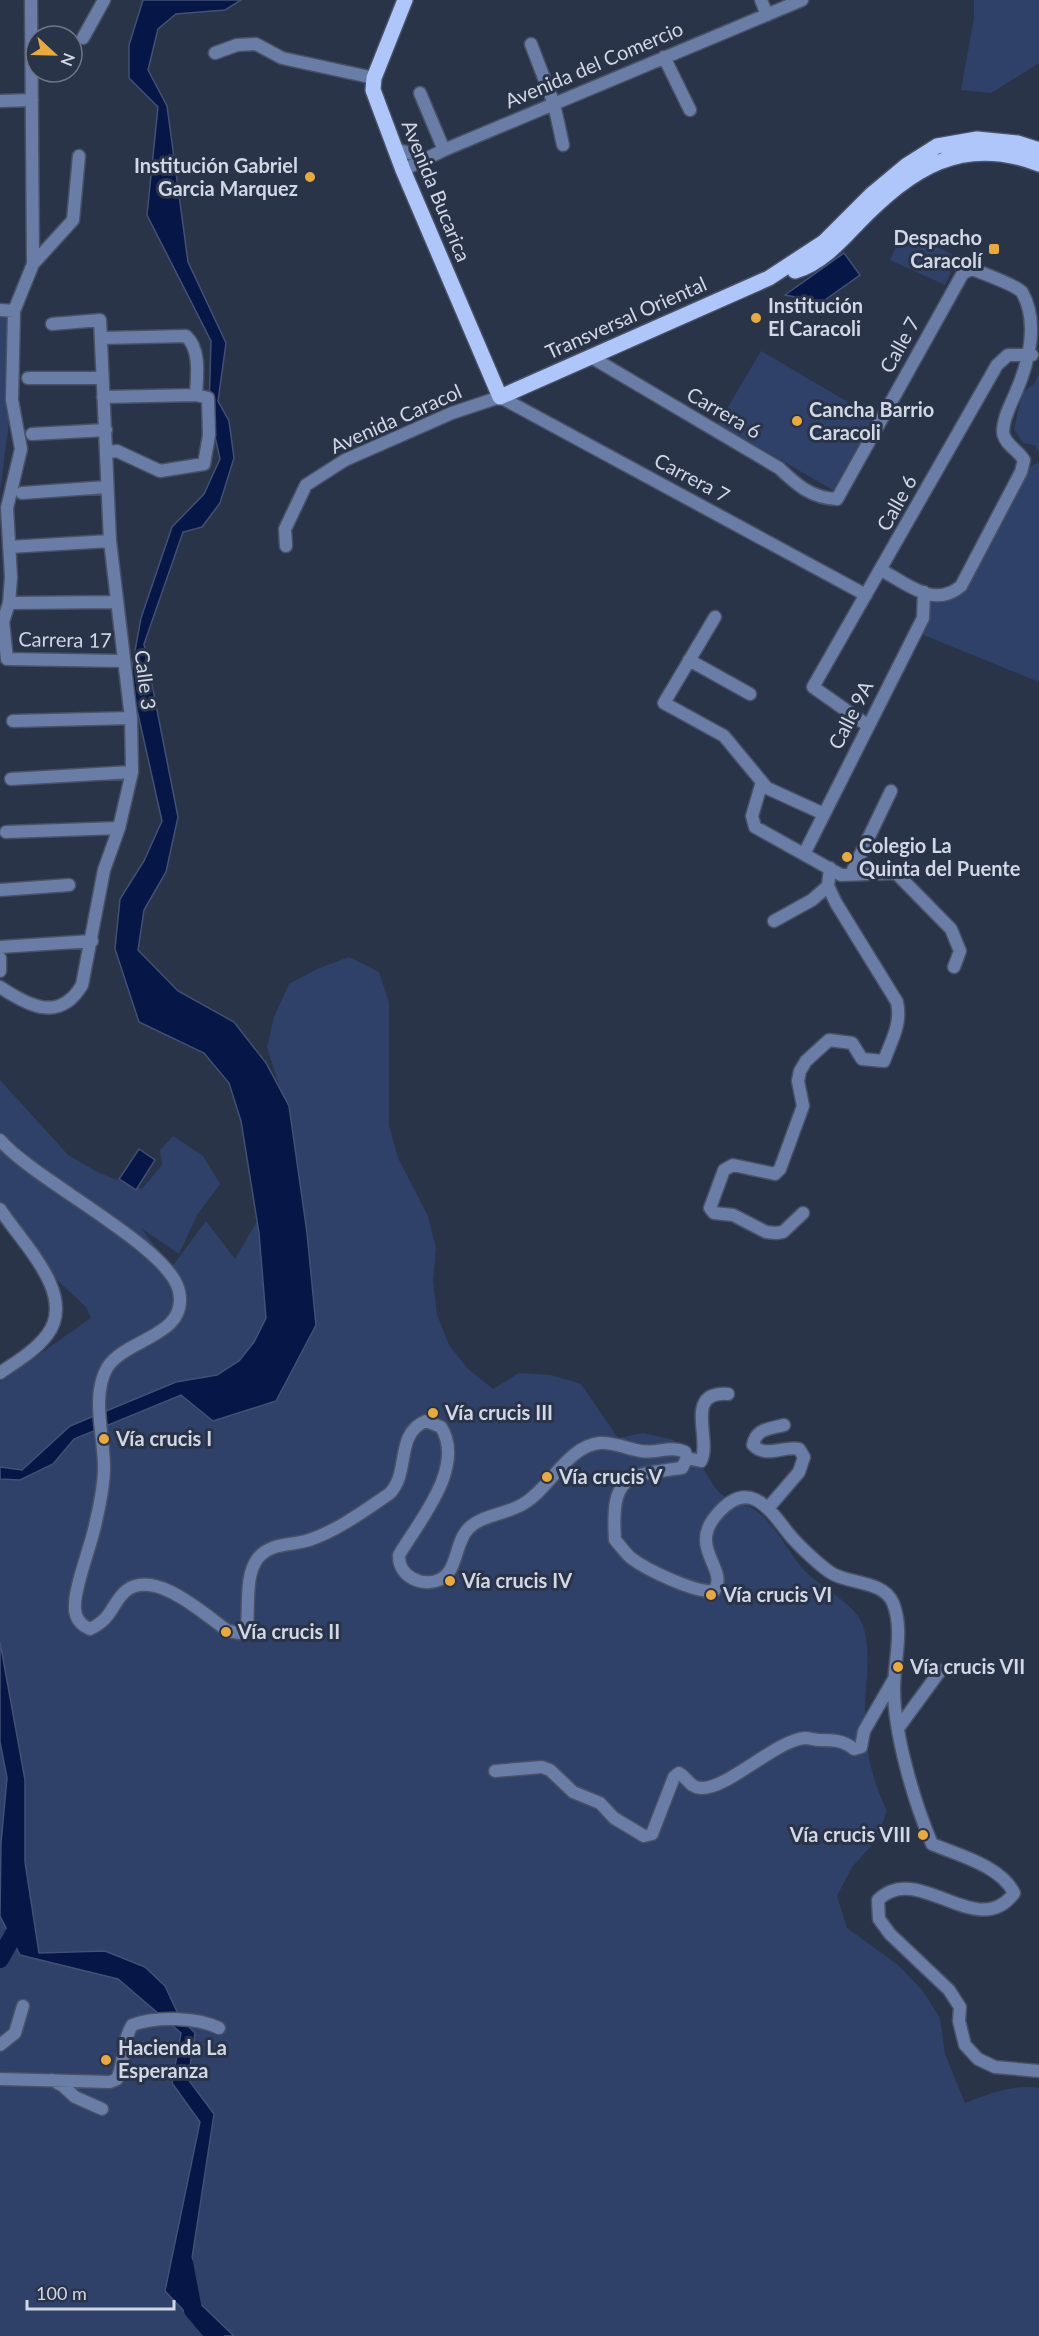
<svg xmlns="http://www.w3.org/2000/svg" width="1039" height="2336" font-family="Lato,sans-serif">
  <style>
    .green { fill: #2f4168 }
    .water { fill: #061646; stroke: #435075; stroke-width: 1.5 }
    .lines { fill: none; stroke-linecap: round; stroke-linejoin: round }
    .river { stroke: #061646; stroke-width: 18 }
    .minor-casing { stroke: #485165; stroke-width: 15 }
    .major-casing { stroke: #485165; stroke-width: 18 }
    .minor { stroke: #6a7da7; stroke-width: 12 }
    .major { stroke: #aec6fa; stroke-width: 15 }
    .poi-dot { fill: #eba93a; stroke: #2a3449; stroke-width: 2 }
    .labels { text-anchor: middle; stroke-width: 6; stroke-linejoin: round; paint-order: stroke }
    .street-label { font-size: 20px; fill: #d1d7e4; stroke: #2a3449 }
    .poi-label { font-size: 20px; font-weight: bold; fill: #d1d7e4; stroke: #2a3449; text-anchor: start }
  </style>
  <rect width="100%" height="100%" fill="#2a3449"/>
  <path class="green" d="M974,0H1039V63L991,93L961,90L974,18Z
    M903,231L958,257L945,285L890,260Z
    M13,311L12,400L0,490V312Z
    M761,351L875,418L833,490L718,424Z
    M1039,372V454L1035,445L1023,443L1014,429L1022,393L1035,383Z
    M1039,462V682L919,633L933,597L951,594L1021,472Z
    M349,957L379,972L389,1003V1125L398,1158L428,1216L436,1248L433,1281L437,1315L449,1345L468,1369L493,1389L519,1373L551,1375L581,1384L618,1438L643,1433L674,1440C685,1459 686,1453 699,1465C708,1472 712,1487 721,1494C732,1502 747,1504 758,1512C780,1530 789,1556 809,1575C825,1589 845,1599 858,1616C875,1641 864,1687 865,1715C865,1750 872,1780 887,1811L875,1842L852,1867L837,1896L847,1928L898,1965L922,1990L940,2018L945,2054L965,2103C989,2094 1014,2084 1039,2088V2336H0V1382L91,1318L86,1307L23,1248L0,1218V1080L68,1155L99,1173L142,1189L162,1165L160,1150L173,1136L203,1156L220,1184L197,1215L179,1254L141,1228L171,1268L206,1221L235,1259L270,1199L286,1108L267,1047L274,1017L289,984L317,969Z"/>
  <path class="water" d="M143,0H241L225,10L176,14L158,29L148,70L167,106L188,262L226,343L218,401L229,421L234,458L220,503L202,527L183,532L144,644L178,817L166,872L144,910L138,950L178,991L234,1022L266,1063L289,1106L307,1233L316,1325L276,1401L213,1421L181,1395L74,1439L53,1464L20,1480L0,1479V1467L22,1470L70,1426L176,1382L217,1375L239,1361L254,1342L266,1318L259,1233L241,1121L229,1083L204,1053L139,1022L115,949L120,899L144,861L162,821L130,678L141,618L172,527L204,494L220,459L209,409L211,341L147,215L158,107L129,78V45Z
    M844,253L860,275L822,302L785,295Z
    M139,1149L155,1160L136,1190L119,1179Z
    M0,1642L25,1780V1862L39,1953L105,1951L145,1967L165,1986L180,2018L195,2033L188,2079L214,2114L187,2291L234,2336H208L165,2291L200,2122L172,2083L181,2033L118,1979L20,1955L0,1916L1,1843L7,1778L0,1742Z"/>
  <g class="lines">
    <path class="river" d="M0,1959L15,1932
      M184,2263L193,2310L215,2336"/>
    <defs>
      <path id="minor" d="M31,0L33,264
        M761,0L767,15
        M83,38L104,0
        M531,44L554,104L563,145
        M215,53L237,45L256,44L282,58L374,78
        M664,57L690,110
        M420,93L444,150
        M0,101L32,100
        M395,149L427,158
        M79,156L73,220L33,264L14,311L12,400L21,449L7,508L11,577L9,603L3,622L7,659L123,661
        M403,170L444,150L802,0
        M0,310L14,311
        M102,338L186,336C201,350 197,376 196,395
        M591,357L779,468C797,485 811,498 837,499L963,273L972,269C984,274 1014,284 1022,292C1039,322 1029,362 1016,392C1011,404 1003,418 1003,432C1004,444 1018,450 1024,460L1021,472L961,586C934,609 908,584 881,570
        M28,378H102
        M103,397L196,395L208,398L209,435L204,464L160,471L117,451L108,452
        M32,434L106,430
        M22,493L107,487
        M286,546L285,529L306,485L345,460L452,413L500,397L866,595
        M9,547L110,541
        M9,603L115,602
        M715,617L664,703L724,736L767,788L824,814
        M689,660L750,694
        M13,721L131,718
        M867,725L813,687L997,365L1008,355H1032
        M11,779L132,772
        M762,782L752,816L755,827L841,875L896,873L951,929L960,951L954,967
        M6,832L119,828
        M804,854L923,618L924,592
        M851,874L891,791
        M0,890L69,885
        M774,921L812,900L828,886
        M0,947L92,941
        M0,958V971
        M0,987C30,1007 60,1022 82,985L104,870L119,828L132,772L131,718L110,541L100,320L52,324
        M0,1140C34,1180 170,1247 179,1291C189,1337 125,1338 107,1368C91,1396 104,1436 104,1467C104,1484 100,1504 96,1521C92,1544 75,1584 75,1605C74,1617 80,1625 90,1629C114,1618 112,1601 127,1590C156,1569 205,1615 228,1631L240,1633L247,1626C249,1605 245,1574 258,1558C271,1542 292,1546 309,1540C337,1531 365,1510 389,1494C411,1473 394,1434 426,1421L441,1427C466,1467 419,1521 399,1555C398,1577 423,1588 441,1579C458,1570 455,1541 469,1528C482,1515 507,1514 523,1504C550,1489 567,1446 600,1443C615,1442 627,1449 641,1451C657,1454 670,1445 685,1452L687,1458L682,1468C625,1475 611,1476 615,1540C620,1545 625,1553 631,1558C647,1570 695,1593 714,1591C730,1568 685,1548 719,1512C750,1478 770,1510 789,1534C797,1544 822,1568 833,1574C851,1584 884,1581 893,1603C904,1630 894,1661 894,1689C894,1734 914,1802 932,1844C958,1855 1001,1866 1014,1893C978,1943 918,1860 878,1900L879,1919L890,1934L949,1990L960,2007L959,2021L965,2045L978,2059L995,2067L1039,2071
        M0,1209C21,1242 78,1295 47,1335C35,1351 16,1362 0,1373
        M803,1213L783,1232L776,1233L766,1232L733,1215L714,1213L710,1208L724,1170L733,1165L775,1174L780,1169L803,1106L798,1081L800,1071L806,1061L829,1040L852,1043L862,1059L884,1061C891,1041 902,1024 897,1002L836,903L828,886L830,868
        M687,1458L701,1461C712,1439 683,1391 728,1394
        M769,1507L799,1472L804,1457L799,1449C784,1445 766,1459 753,1445C756,1428 770,1429 784,1425
        M899,1727L940,1671
        M495,1771L542,1767L550,1770L573,1792L600,1803L614,1818L644,1836L652,1834L674,1777L679,1773C688,1778 689,1787 701,1788C728,1789 776,1740 805,1738C810,1738 815,1740 819,1740C833,1740 843,1740 854,1749L861,1747L864,1731L894,1679
        M0,2045L15,2033L23,2006
        M0,2079L110,2082L117,2079C125,2061 122,2042 132,2025C156,2016 196,2017 219,2028
        M52,2080L63,2086L75,2097L102,2109"/>
      <path id="major" d="M405,0L374,78L373,90L403,170L500,397L769,278L824,242L871,195L907,165L937,146L977,139L1018,143L1039,150
        M795,271C820,264 840,242 857,224C911,169 961,134 1039,164"/>
    </defs>
    <use href="#minor" class="minor-casing"/>
    <use href="#major" class="major-casing"/>
    <use href="#minor" class="minor"/>
    <use href="#major" class="major"/>
  </g>
  <g class="poi-dot">
    <circle cx="310" cy="177" r="6"/>
    <rect x="988" y="243" width="12" height="12" rx="3"/>
    <circle cx="756" cy="318" r="6"/>
    <circle cx="797" cy="421" r="6"/>
    <circle cx="847" cy="857" r="6"/>
    <circle cx="433" cy="1413" r="6"/>
    <circle cx="104" cy="1439" r="6"/>
    <circle cx="547" cy="1477" r="6"/>
    <circle cx="450" cy="1581" r="6"/>
    <circle cx="711" cy="1595" r="6"/>
    <circle cx="226" cy="1632" r="6"/>
    <circle cx="898" cy="1667" r="6"/>
    <circle cx="923" cy="1835" r="6"/>
    <circle cx="106" cy="2060" r="6"/>
  </g>
  <g class="labels">
    <g class="street-label">
      <text transform="translate(594 65) rotate(-23)" y="7">Avenida del Comercio</text>
      <text transform="translate(436 191) rotate(68)" y="7">Avenida Bucarica</text>
      <text transform="translate(626 318) rotate(-24)" y="7">Transversal Oriental</text>
      <text transform="translate(900 345) rotate(-61)" y="7">Calle 7</text>
      <text transform="translate(724 413) rotate(30)" y="7">Carrera 6</text>
      <text transform="translate(396 419) rotate(-24)" y="7">Avenida Caracol</text>
      <text transform="translate(692 478) rotate(28)" y="7">Carrera 7</text>
      <text transform="translate(897 503) rotate(-61)" y="7">Calle 6</text>
      <text transform="translate(65 640) rotate(1)" y="7">Carrera 17</text>
      <text transform="translate(145 680) rotate(83)" y="7">Calle 3</text>
      <text transform="translate(851 715) rotate(-63)" y="7">Calle 9A</text>
    </g>
    <g class="poi-label">
      <text x="298" y="173" text-anchor="end">Institución Gabriel<tspan x="298" dy="23">Garcia Marquez</tspan></text>
      <text x="982" y="245" text-anchor="end">Despacho<tspan x="982" dy="23">Caracolí</tspan></text>
      <text x="768" y="313">Institución<tspan x="768" dy="23">El Caracoli</tspan></text>
      <text x="809" y="417">Cancha Barrio<tspan x="809" dy="23">Caracoli</tspan></text>
      <text x="859" y="853">Colegio La<tspan x="859" dy="23">Quinta del Puente</tspan></text>
      <text x="445" y="1420">Vía crucis III</text>
      <text x="116" y="1446">Vía crucis I</text>
      <text x="559" y="1484">Vía crucis V</text>
      <text x="462" y="1588">Vía crucis IV</text>
      <text x="723" y="1602">Vía crucis VI</text>
      <text x="238" y="1639">Vía crucis II</text>
      <text x="910" y="1674">Vía crucis VII</text>
      <text x="911" y="1842" text-anchor="end">Vía crucis VIII</text>
      <text x="118" y="2055">Hacienda La<tspan x="118" dy="23">Esperanza</tspan></text>
    </g>
  </g>
  <g transform="translate(54 54) rotate(112)"><circle r="28" fill="#2a3449" stroke="#6d7587" stroke-width="1.5"/>
  <path d="M0-4.5L10 22L0 15L-10 22Z" fill="#eba93a"/>
  <text y="-9" font-size="16" font-weight="bold" text-anchor="middle" fill="#d1d7e4">N</text>
  </g>
  <path d="M27 2300v9h147v-9" fill="none" stroke="#d1d7e4" stroke-width="3"/>
  <text x="36" y="2300" font-size="18" fill="#d1d7e4" stroke="#2a3449" stroke-width="4.5" paint-order="stroke">100 m</text>
</svg>
